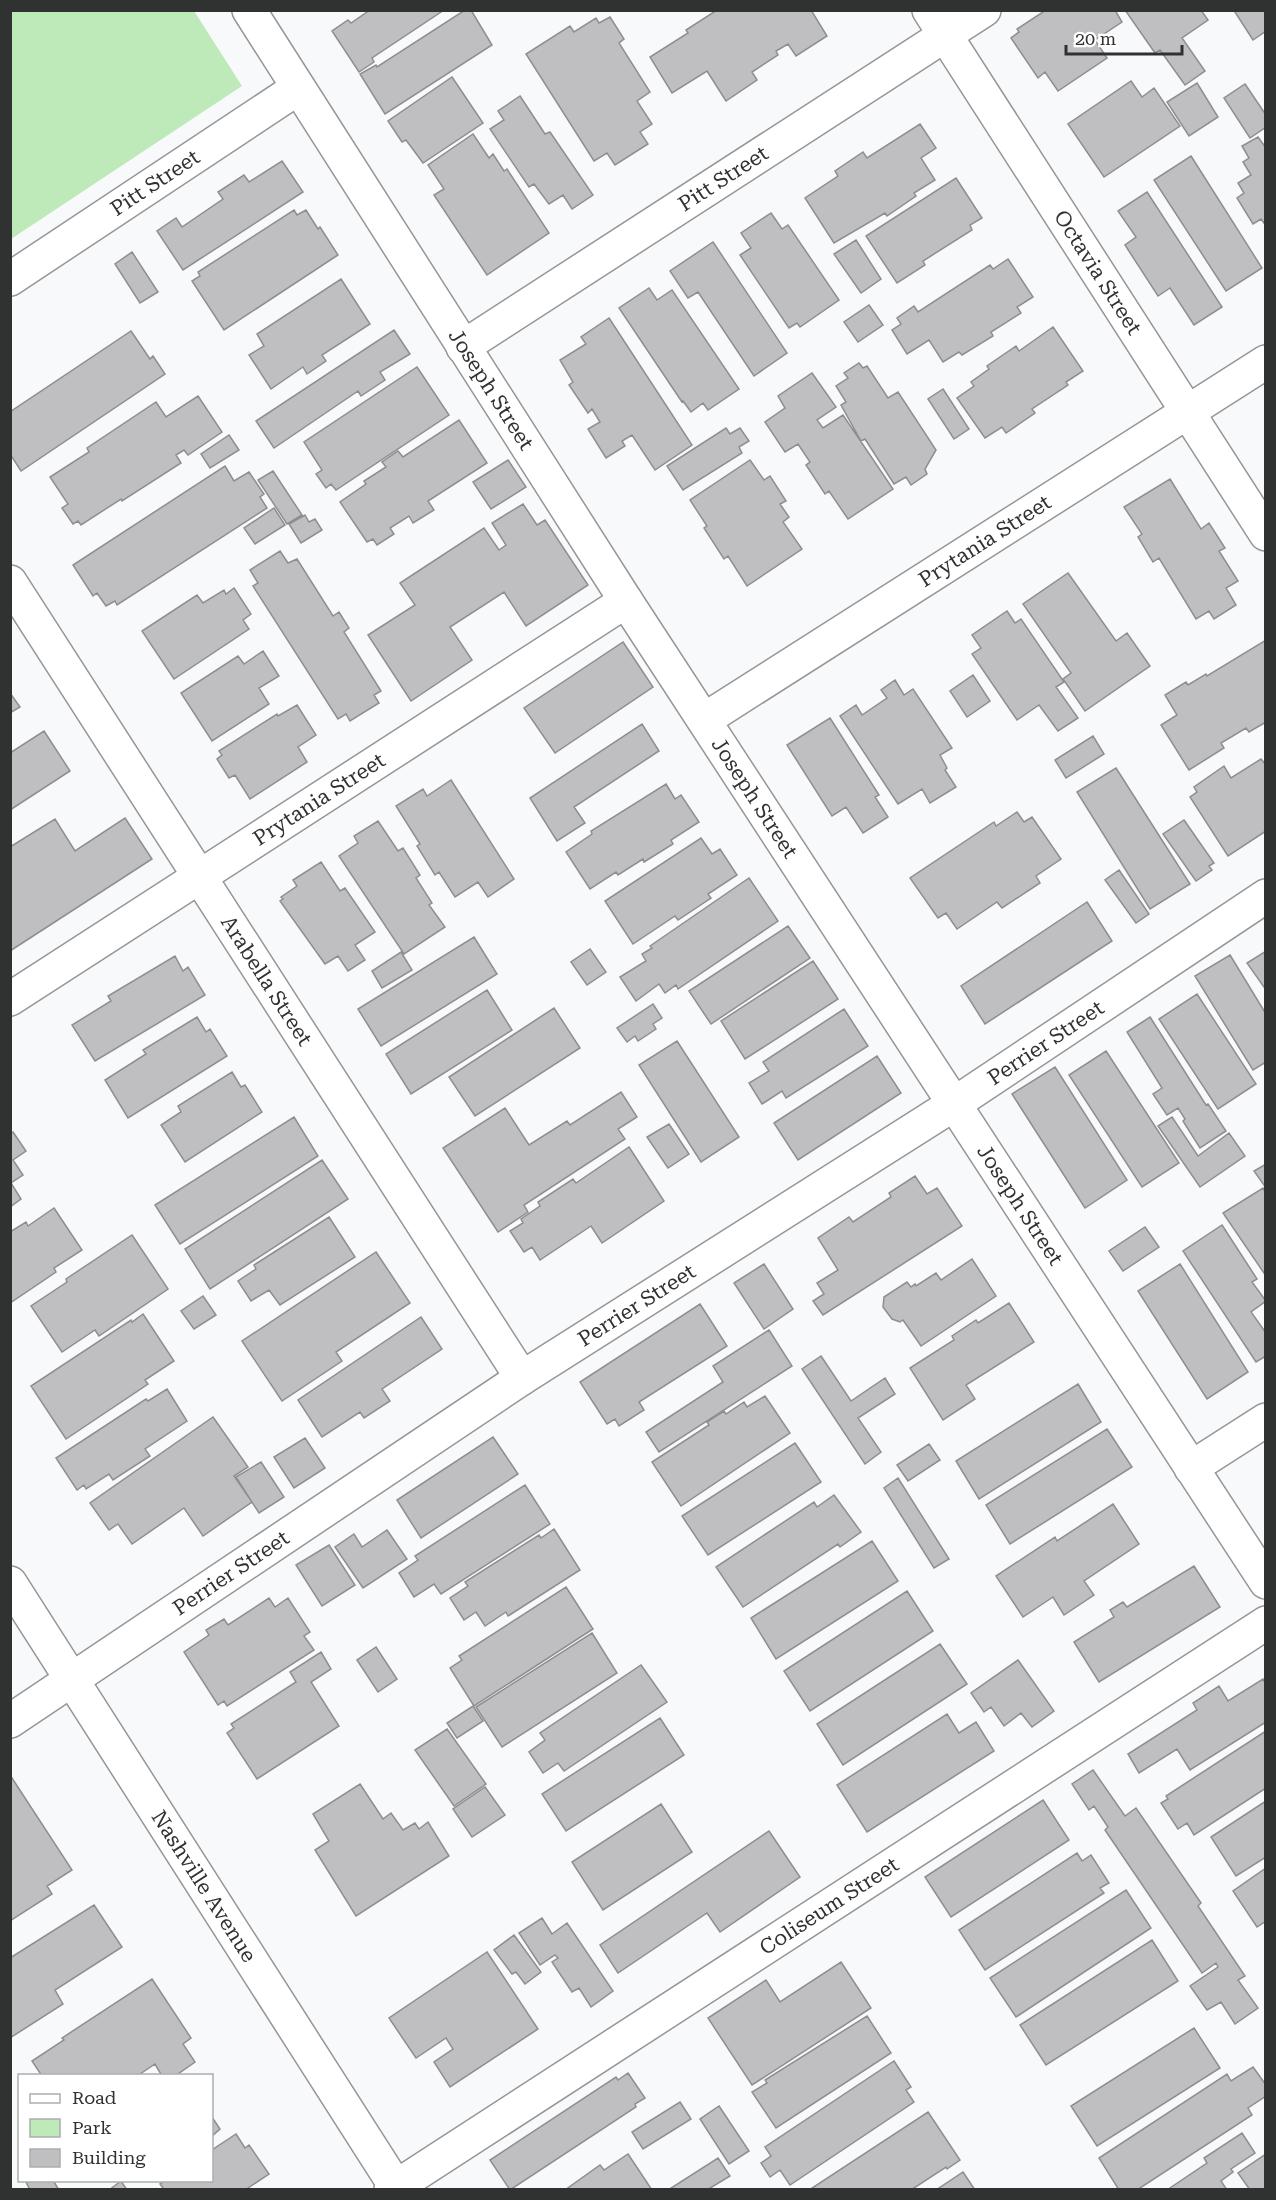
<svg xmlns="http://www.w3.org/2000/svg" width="1276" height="2200" font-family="'Roboto Serif',serif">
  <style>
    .green { fill: #bdeab8 }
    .building { fill: #bfbfc1; stroke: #8e8e90; stroke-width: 1.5 }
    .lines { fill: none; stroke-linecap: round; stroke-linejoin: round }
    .street-casing { stroke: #969698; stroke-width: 36 }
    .street { stroke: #fff; stroke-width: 33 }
    .labels { text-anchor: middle; stroke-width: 4.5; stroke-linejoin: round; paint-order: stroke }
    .street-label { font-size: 21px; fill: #303131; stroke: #fff }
  </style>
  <rect width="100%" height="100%" fill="#f8f9fb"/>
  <path class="green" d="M11,10L194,11L242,86L11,239Z"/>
  <path class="building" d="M370,10H444L372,58L374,62L359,72L332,31L348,20L351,23Z
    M465,10H471L492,45L385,114L360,74L376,65L377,67Z
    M717,10H811L827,36L796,56L788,44L776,51L778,55L752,72L757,80L726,101L707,71L672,93L650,57L688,33L686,30Z
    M1046,10H1115L1122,22L1095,40L1107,58L1058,91L1045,72L1038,78L1011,38L1019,32L1017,29Z
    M1125,10H1201L1208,20L1182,38L1205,71L1185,85L1160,50L1155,53Z
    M1237,10H1266V31L1253,40L1235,12Z
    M610,17L624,39L619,43L650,92L637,101L652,124L640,132L648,144L615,165L607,153L594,161L526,54L570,26L574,32L596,18L599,23Z
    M452,77L483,123L423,163L406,140L402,142L388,121Z
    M1131,81L1142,97L1154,88L1180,126L1104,177L1068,124Z
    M1197,83L1218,117L1189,136L1167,102Z
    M1245,84L1266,115V127L1250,138L1224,98Z
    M520,96L545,134L550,132L593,195L572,209L563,195L549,204L534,184L529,187L490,129L504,120L498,111Z
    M920,124L936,148L921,158L935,180L914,193L916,196L887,216L885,213L834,243L805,198L838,176L835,171L863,152L867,158Z
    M473,134L489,158L493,154L504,171L507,169L549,233L487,275L434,195L444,189L428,165Z
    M1258,137L1266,148V226L1261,219L1253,224L1237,198L1244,193L1238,183L1251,175L1243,162L1249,158L1242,146Z
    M1191,156L1262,268L1226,291L1154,180Z
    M282,161L303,192L183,270L157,231L176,218L182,227L223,199L218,192L244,175L249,182Z
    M956,178L982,218L970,225L972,230L923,261L925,265L897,283L866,236Z
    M1147,192L1222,307L1194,325L1170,288L1158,296L1125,245L1136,237L1118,211Z
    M294,210L297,215L306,210L318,229L320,227L338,255L224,330L192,281L200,276L198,272Z
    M771,213L782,229L788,225L839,300L800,327L797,323L789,328L740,255L751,248L741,233Z
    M856,240L881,279L861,293L834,254Z
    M713,242L787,353L754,376L698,292L688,298L670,271Z
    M132,252L158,292L140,303L115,264Z
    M1008,259L1033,297L1017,307L1021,313L991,332L993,336L962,355L959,352L943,362L929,340L907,354L892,330L901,324L897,318L914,306L918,312L990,265L993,269Z
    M341,279L370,324L322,355L326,361L307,374L303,367L271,389L249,355L264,346L257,334Z
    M649,288L657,300L672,290L739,389L708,410L703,403L691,412L683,401L682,402L619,308Z
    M869,305L883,325L858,342L844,322Z
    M609,318L692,445L655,470L632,435L622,441L625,446L606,458L588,429L600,422L592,409L588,413L569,385L573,382L560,360L586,344L581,337Z
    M1053,327L1083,371L1066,382L1068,385L1032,409L1035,413L1006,433L1002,427L985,438L957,398L974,386L971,382L989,369L987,366L1016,346L1019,351Z
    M394,330L410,354L380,372L385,380L361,396L358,391L274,448L256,421Z
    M131,331L150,359L153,356L165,374L21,471L10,454V412Z
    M859,363L863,368L867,366L888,398L898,392L936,450L925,469L927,474L911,485L906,477L894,484L865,439L861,441L841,405L846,402L836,386L848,378L844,373Z
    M417,367L449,415L336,490L331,484L326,488L316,474L322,470L304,442Z
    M812,373L836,407L817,420L823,428L843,415L893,489L848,519L829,491L825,494L806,465L810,462L798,444L785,452L765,422L785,408L778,396Z
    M943,389L969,429L954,439L928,399Z
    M198,396L222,432L188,455L184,450L176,455L181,463L122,501L121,499L81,525L78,521L73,524L62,508L68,504L50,477L89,452L87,448L156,402L166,417Z
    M459,420L487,463L428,501L434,510L413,523L409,516L390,528L394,534L377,545L373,539L367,542L340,502L366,484L364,481L386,467L382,462L398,451L403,457Z
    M726,428L730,434L740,428L749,441L739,447L742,453L683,490L667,466Z
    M229,435L239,450L210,468L201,454Z
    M508,460L526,487L491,509L473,482Z
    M750,460L764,480L770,476L786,501L780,504L789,517L783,522L802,549L747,586L728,556L724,559L704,528L707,526L690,500Z
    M225,466L234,481L249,472L264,494L260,497L267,508L117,605L115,601L106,606L97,593L93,596L73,565Z
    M273,471L302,515L287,524L258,480Z
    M1170,479L1201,529L1209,523L1225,548L1219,551L1238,581L1226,588L1236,605L1214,619L1209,611L1196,619L1159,558L1153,562L1138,537L1142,534L1124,507Z
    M523,504L537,525L545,520L588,585L526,626L504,592L450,627L472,660L411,701L368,635L415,605L400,583L484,528L499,550L506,545L492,523Z
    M274,508L285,525L255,544L244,528Z
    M305,515L309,522L315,519L322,530L301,543L289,524Z
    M280,551L288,563L297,559L333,616L339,612L349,628L344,632L381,691L374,695L379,703L350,721L346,714L338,719L253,586L258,583L250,570Z
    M1068,573L1116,641L1127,633L1150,666L1085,711L1063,679L1071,673L1023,604Z
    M234,588L251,614L243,620L249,629L174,679L142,631L197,595L203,603L224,590L226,594Z
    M1007,611L1015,623L1021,619L1064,682L1056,687L1078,718L1058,731L1039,705L1017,720L972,654L981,648L972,635Z
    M1266,640V722L1249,732L1246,728L1221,743L1224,748L1189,770L1161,725L1177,715L1165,695L1186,682L1188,685L1206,674L1207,676Z
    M623,642L653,687L555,753L524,708Z
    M263,651L279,676L259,688L269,704L212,741L181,693L238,656L244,664Z
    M973,675L990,701L967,717L950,691Z
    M895,680L904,695L913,689L952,748L940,755L947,768L945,770L956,787L930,803L922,789L898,804L840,716L856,705L862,715L887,698L881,690Z
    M10,693L20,707L10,713Z
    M297,705L316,735L298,747L307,762L250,799L235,775L229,778L217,759L222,755L219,751L277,714L278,716Z
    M830,718L879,795L875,797L888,817L863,833L846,807L832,816L787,745Z
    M642,724L659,751L574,807L585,823L557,841L530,798Z
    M44,731L70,771L10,810V753Z
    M1093,736L1104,754L1066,778L1055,760Z
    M1261,759L1266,765V831L1228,856L1190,797L1197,792L1194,787L1224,766L1231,778Z
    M1116,768L1190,884L1150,909L1077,792Z
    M451,780L514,879L488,897L478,882L455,897L439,872L435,875L417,846L420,844L396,806L423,789L427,796Z
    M666,784L675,799L681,795L699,822L671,840L673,844L644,862L643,859L618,875L616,872L590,889L566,852L592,834L591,831Z
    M1017,812L1024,822L1032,817L1061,859L1036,876L1040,883L1002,908L997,902L957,929L946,913L938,918L910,878L994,822L996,826Z
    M125,818L152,859L10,951V847L55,819L75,851Z
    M1184,820L1214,863L1209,866L1212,870L1196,881L1163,834Z
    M378,821L398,851L403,848L420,875L416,878L432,903L429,905L445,927L404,954L339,856L358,843L354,836Z
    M701,838L712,854L720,849L737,875L708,894L711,898L678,920L675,916L633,944L605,901Z
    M321,862L340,891L345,888L375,932L355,945L365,960L348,971L338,956L325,964L280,901L283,899L281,897L297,886L293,880Z
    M1119,870L1149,914L1136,923L1105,880Z
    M749,878L778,921L678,989L676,985L665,993L659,984L636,1001L620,977L646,961L642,954L652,948L650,946Z
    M1087,902L1112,941L985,1024L961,986Z
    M788,926L810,958L711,1024L689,991Z
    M474,937L497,974L381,1046L358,1009Z
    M590,949L606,972L587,985L571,962Z
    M1266,951V990L1247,963Z
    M401,952L412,970L382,988L372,971Z
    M1230,955L1266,1014V1062L1253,1070L1195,976Z
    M175,956L183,971L188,967L205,995L95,1061L72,1025L111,1001L108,996Z
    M813,961L838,999L745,1059L721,1021Z
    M487,990L512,1030L411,1094L386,1054Z
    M1197,994L1256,1084L1218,1109L1159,1019Z
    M653,1004L662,1018L653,1024L656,1029L638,1041L635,1036L627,1042L617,1028Z
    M554,1008L580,1048L475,1116L449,1077Z
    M844,1009L868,1046L786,1098L782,1091L762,1104L749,1083L769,1071L763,1062Z
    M197,1017L206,1032L210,1029L227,1056L128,1118L105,1080L146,1054L143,1050Z
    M1150,1017L1206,1105L1208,1104L1226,1131L1200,1148L1183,1121L1185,1119L1178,1108L1167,1115L1153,1094L1162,1088L1127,1032Z
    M677,1041L739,1137L701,1162L639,1065Z
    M1106,1051L1179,1163L1142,1187L1069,1075Z
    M877,1056L901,1093L798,1160L774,1123Z
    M1055,1067L1127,1180L1085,1208L1012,1094Z
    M232,1072L241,1087L245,1085L262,1112L185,1162L161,1125L181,1112L178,1106Z
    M621,1092L637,1117L618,1129L625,1139L524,1205L528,1212L498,1232L443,1148L505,1108L529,1145L567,1121L570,1125Z
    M294,1117L318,1156L180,1244L155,1205Z
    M1172,1117L1198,1156L1229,1133L1245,1156L1200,1187L1158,1126Z
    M669,1124L689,1154L668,1168L647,1137Z
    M13,1132L26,1151L13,1160L23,1175L11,1183L21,1199L10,1207V1134Z
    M629,1147L664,1201L602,1243L591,1226L540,1260L532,1247L524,1252L510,1231L523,1223L521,1219L540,1206L538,1202L573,1179L576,1183Z
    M322,1160L348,1199L210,1289L185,1249Z
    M1266,1164V1188L1254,1171Z
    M915,1176L927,1194L937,1188L962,1226L823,1315L813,1301L824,1294L817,1283L838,1270L818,1238L849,1217L853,1222L891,1197L889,1193Z
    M1263,1188L1266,1193V1276L1223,1213Z
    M54,1208L82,1250L54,1268L56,1272L10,1303V1232L26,1222L28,1226Z
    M329,1217L355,1257L280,1305L269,1290L251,1301L238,1281L256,1269L254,1265Z
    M1222,1225L1257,1279L1252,1282L1266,1301L1251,1312L1266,1333V1356L1256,1362L1183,1251Z
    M1145,1227L1159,1247L1123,1271L1109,1251Z
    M132,1235L168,1289L99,1336L95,1330L62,1352L31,1306L67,1282L66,1279Z
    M376,1252L410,1303L336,1352L342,1361L282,1401L242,1341Z
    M972,1259L996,1296L921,1346L903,1320L900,1322L892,1319L883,1307L884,1297L907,1282L911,1287L915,1284L916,1286L936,1273L941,1280Z
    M764,1264L793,1309L764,1329L734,1283Z
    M1180,1264L1248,1372L1207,1399L1138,1291Z
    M203,1296L216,1315L194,1329L181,1311Z
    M1009,1303L1034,1342L966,1385L975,1399L943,1420L910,1368L954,1340L952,1336L976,1320L978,1323Z
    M700,1304L727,1346L639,1402L644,1410L619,1426L615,1419L607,1424L580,1382Z
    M143,1314L174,1361L145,1380L148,1384L66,1439L31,1386L131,1320L132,1322Z
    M421,1317L442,1349L382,1389L390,1401L364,1418L360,1412L322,1437L298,1400Z
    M769,1330L792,1366L659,1452L646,1432L723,1382L713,1366Z
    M821,1356L851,1401L885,1378L895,1394L858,1418L881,1452L865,1464L802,1369Z
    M1078,1384L1101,1422L979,1499L956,1461Z
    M167,1389L187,1421L145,1449L150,1456L113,1480L109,1474L86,1489L84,1485L77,1490L56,1458L146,1399L148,1401Z
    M765,1396L790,1433L681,1506L652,1462L709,1425L707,1422L724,1411L726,1414L744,1402L747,1407Z
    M213,1417L248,1467L234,1476L252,1502L203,1536L184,1508L132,1544L118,1524L109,1530L90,1503Z
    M1107,1429L1132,1467L1010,1544L986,1505Z
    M493,1437L518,1474L421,1538L397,1500Z
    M305,1438L325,1468L294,1488L274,1457Z
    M795,1443L821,1482L708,1555L682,1516Z
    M929,1444L940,1460L908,1481L897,1465Z
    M261,1462L284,1497L259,1513L236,1477Z
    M898,1478L949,1559L934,1568L884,1488Z
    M525,1485L550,1524L441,1594L434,1584L414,1597L399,1573L418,1560L415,1556Z
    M834,1495L861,1532L840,1547L838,1544L743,1607L716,1567L814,1502L817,1507Z
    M1113,1504L1139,1544L1084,1581L1094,1595L1064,1615L1053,1597L1023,1617L996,1576L1055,1537L1057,1541Z
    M554,1529L580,1570L508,1616L506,1612L485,1626L476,1612L464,1620L450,1598L468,1586L465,1582L539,1535L541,1538Z
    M387,1530L407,1559L363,1588L335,1547L354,1534L362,1547Z
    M872,1541L898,1581L776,1659L751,1618Z
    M329,1545L355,1585L322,1606L296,1565Z
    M1194,1566L1220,1607L1099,1682L1074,1642L1114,1617L1110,1610L1123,1602L1127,1607Z
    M566,1587L593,1629L474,1706L450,1668L462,1660L459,1656Z
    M907,1591L933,1631L810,1711L784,1671Z
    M269,1598L275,1607L288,1598L310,1632L304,1636L314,1650L227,1706L224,1701L218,1705L184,1652L209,1635L206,1630L224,1619L228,1625Z
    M592,1633L617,1673L502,1747L476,1707Z
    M940,1644L967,1684L843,1765L817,1724Z
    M376,1647L397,1679L378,1692L357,1660Z
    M321,1652L331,1669L311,1682L339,1726L257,1779L227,1733L234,1728L231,1724L296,1682L290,1672Z
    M1018,1660L1054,1711L1032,1727L1021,1713L1004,1726L991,1707L984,1712L971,1693Z
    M641,1665L667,1702L564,1771L558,1763L543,1773L529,1752L545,1740L540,1733Z
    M1263,1679L1266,1684V1722L1190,1770L1177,1749L1139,1773L1128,1754L1197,1710L1193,1703L1219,1686L1228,1701Z
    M473,1706L483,1721L457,1738L447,1723Z
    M947,1714L959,1733L976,1722L994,1751L867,1832L837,1785Z
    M660,1718L684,1755L566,1831L542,1794Z
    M447,1729L486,1784L454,1806L415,1750Z
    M1266,1731V1788L1194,1835L1187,1823L1178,1829L1161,1803L1168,1799L1166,1796Z
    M1093,1770L1125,1816L1136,1808L1201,1903L1198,1906L1245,1976L1238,1980L1258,2008L1235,2024L1221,2002L1207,2010L1190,1986L1218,1967L1216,1963L1202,1973L1105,1830L1108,1827L1094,1806L1089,1810L1072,1784Z
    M12,1778L72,1870L47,1886L52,1894L10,1921V1780Z
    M360,1784L383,1819L391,1813L403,1830L415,1823L419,1829L428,1822L449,1856L356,1916L315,1850L329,1841L313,1814Z
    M485,1787L505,1815L472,1837L453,1809Z
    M1043,1800L1069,1840L951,1917L925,1877Z
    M1266,1801V1857L1236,1876L1211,1837Z
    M661,1804L692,1852L603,1910L572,1862Z
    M769,1831L800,1877L720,1932L707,1913L618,1973L600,1945Z
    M1077,1853L1082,1861L1091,1855L1109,1883L1100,1888L1104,1893L985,1970L959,1930Z
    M1266,1868V1921L1257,1927L1233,1891Z
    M1126,1890L1151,1928L1016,2017L990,1978Z
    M94,1905L122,1947L55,1990L63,2004L10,2038V1958Z
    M542,1918L552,1934L567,1923L613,1991L591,2007L579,1988L572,1992L552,1962L558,1958L555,1955L540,1965L519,1933Z
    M514,1935L541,1972L525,1984L516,1972L512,1974L494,1950Z
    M1152,1940L1178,1981L1046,2065L1020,2025Z
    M487,1952L538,2029L450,2087L434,2062L453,2049L446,2038L416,2058L389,2018Z
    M841,1962L871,2008L752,2085L708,2018L766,1980L780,2002Z
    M152,1979L191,2038L183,2044L195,2062L175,2076H162L155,2064L137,2076H42L32,2061L64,2040L62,2038Z
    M867,2016L891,2053L776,2128L752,2092L767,2083L765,2080Z
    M1194,2028L1220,2068L1097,2146L1071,2106Z
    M894,2061L911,2087L906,2090L914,2102L790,2185L780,2170L770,2177L761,2163L771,2156L765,2147Z
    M1253,2067L1266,2085V2096L1248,2108L1252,2115L1137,2190H1119L1099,2158L1227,2074L1231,2081Z
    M628,2073L645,2098L635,2104L636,2107L510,2190L490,2160L616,2077L618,2080Z
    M680,2102L691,2119L643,2149L632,2132Z
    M719,2106L749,2151L729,2164L700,2119Z
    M928,2112L960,2160L947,2169L946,2167L911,2190H809Z
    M212,2117L220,2129L212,2136Z
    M1242,2133L1255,2153L1231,2169L1233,2172L1221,2181L1227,2190H1167L1207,2163L1204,2158Z
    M236,2134L245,2148L249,2145L269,2174L245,2190H161L163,2188L160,2184L166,2180H212V2150Z
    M628,2154L652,2190H565L600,2165L604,2170Z
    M1266,2154V2190H1250L1238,2173Z
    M718,2158L730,2176L707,2190H668Z
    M963,2172L975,2190H936Z
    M25,2180H53L59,2190H30Z
    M121,2181L127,2190H109Z"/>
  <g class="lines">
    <defs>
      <g id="street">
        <path id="s1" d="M249,10L626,601L1266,1582"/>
        <path id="s2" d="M929,10L1266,534"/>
        <path id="s3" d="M10,279L298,88"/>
        <path id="s4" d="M463,347L984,10"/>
        <path id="s5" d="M10,582L522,1378"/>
        <path id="s6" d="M704,720L1266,362"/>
        <path id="s7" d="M10,999L626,601"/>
        <path d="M1191,1468L1266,1420"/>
        <path id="s8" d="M10,1583L398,2190"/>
        <path id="s9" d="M10,1721L522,1378L954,1104L1266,896"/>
        <path id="s10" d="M391,2190L1266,1623"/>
      </g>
    </defs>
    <use href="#street" class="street-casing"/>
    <use href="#street" class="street"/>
  </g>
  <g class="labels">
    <g class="street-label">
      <text dy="7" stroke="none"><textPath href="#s4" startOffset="310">Pitt Street</textPath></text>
      <text dy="7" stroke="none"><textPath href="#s3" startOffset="174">Pitt Street</textPath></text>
      <text dy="7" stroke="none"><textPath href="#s2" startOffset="312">Octavia Street</textPath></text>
      <text dy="7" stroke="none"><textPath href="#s1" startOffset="450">Joseph Street</textPath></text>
      <text dy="7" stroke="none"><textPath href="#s6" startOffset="333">Prytania Street</textPath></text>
      <text dy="7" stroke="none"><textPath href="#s1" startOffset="936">Joseph Street</textPath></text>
      <text dy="7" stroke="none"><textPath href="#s7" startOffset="368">Prytania Street</textPath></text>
      <text dy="7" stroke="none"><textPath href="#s5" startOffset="474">Arabella Street</textPath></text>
      <text dy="7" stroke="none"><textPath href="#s9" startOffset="1238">Perrier Street</textPath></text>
      <text dy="7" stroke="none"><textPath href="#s1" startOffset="1422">Joseph Street</textPath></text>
      <text dy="7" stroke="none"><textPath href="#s9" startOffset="752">Perrier Street</textPath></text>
      <text dy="7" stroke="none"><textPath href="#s9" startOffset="266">Perrier Street</textPath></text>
      <text dy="7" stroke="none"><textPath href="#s8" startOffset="360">Nashville Avenue</textPath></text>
      <text dy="7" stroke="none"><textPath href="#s10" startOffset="522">Coliseum Street</textPath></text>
    </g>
  </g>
  <rect width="1276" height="2200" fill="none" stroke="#303131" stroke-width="24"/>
  <rect x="18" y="2074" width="195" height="108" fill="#ffffff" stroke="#acadad" stroke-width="1.5"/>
  <rect x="30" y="2094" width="30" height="9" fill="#ffffff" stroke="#acadad" stroke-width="1.5"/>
  <text x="72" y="2104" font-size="18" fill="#303131">Road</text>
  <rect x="30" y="2119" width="30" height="18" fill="#bdeab8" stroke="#acadad" stroke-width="1.5"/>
  <text x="72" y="2134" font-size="18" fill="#303131">Park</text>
  <rect x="30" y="2149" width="30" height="18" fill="#bfbfc1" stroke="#acadad" stroke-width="1.5"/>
  <text x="72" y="2164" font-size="18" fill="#303131">Building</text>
  <path d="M1066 45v9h116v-9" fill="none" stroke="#303131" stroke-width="3"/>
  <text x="1075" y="45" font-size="18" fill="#303131" stroke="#ffffff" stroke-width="4.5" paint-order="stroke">20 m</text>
</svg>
